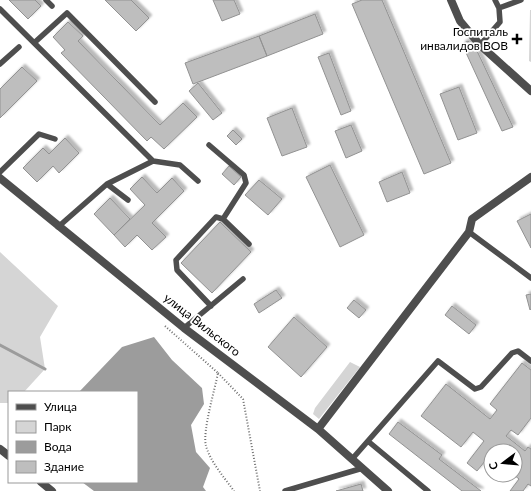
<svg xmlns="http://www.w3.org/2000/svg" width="531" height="491" font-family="Lato,sans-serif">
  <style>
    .green { fill: #d5d5d5 }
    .water { fill: #9c9c9c }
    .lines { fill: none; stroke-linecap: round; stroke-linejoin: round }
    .stream { stroke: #9c9c9c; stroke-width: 3 }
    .building { fill: #bebebe; stroke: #929292; filter: url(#shadow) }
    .path { stroke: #707070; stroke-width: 2; stroke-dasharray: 1 2; stroke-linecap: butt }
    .lane { stroke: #4e4e4e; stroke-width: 5.5 }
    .street { stroke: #4e4e4e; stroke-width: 8 }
    .poi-dot { fill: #000; stroke: #fff; stroke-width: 1.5 }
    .labels { text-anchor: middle; stroke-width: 3.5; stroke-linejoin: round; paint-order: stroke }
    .poi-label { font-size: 12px; fill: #000; stroke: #fff; text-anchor: end }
    .street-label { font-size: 12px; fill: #000; stroke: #fff }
  </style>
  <defs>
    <filter id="shadow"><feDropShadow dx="3" dy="-3" stdDeviation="1" flood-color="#0004"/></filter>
  </defs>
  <rect width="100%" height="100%" fill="#fff"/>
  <path class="green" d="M530,10H531V62L529,61Z
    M0,252L58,306L40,337L45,369L24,392H9V403H0Z
    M350,362L360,367L319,419L313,414L315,408Z"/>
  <path class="water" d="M154,337L172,360L202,388L204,404L191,425L196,452L210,468L203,487L206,491H94L82,482H137V392H79L122,347Z"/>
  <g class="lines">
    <path class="stream" d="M0,345L45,369"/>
  </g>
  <path class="building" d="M9,0H35L41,6L28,19Z
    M105,0H131L149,18L136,31Z
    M213,0H234L240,14L222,21Z
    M362,0H382L451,163L424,174L352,4Z
    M315,14L323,34L267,56L259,36Z
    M68,22L83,36L78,41L160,125L183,103L197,117L164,149L151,137L147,141L61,53L65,50L53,37Z
    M259,36L267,56L193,84L185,63Z
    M468,41L478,53L513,127L502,131L462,44Z
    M329,53L351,111L341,115L318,57Z
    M22,67L37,81L0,118V89Z
    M198,83L222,113L213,120L189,91Z
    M459,87L477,133L458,140L440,94Z
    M292,108L307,147L282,156L267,118Z
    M351,125L362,151L346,158L335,131Z
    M233,130L242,139L236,145L227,136Z
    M65,138L79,153L59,173L53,166L37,182L23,168L43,148L49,154Z
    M330,165L364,235L340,247L306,177Z
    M229,166L241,177L234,185L222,174Z
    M402,172L410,193L387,202L379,182Z
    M142,177L157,193L172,178L184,191L152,223L166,237L152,250L137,235L125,247L114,235L145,205L130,189Z
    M259,180L282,199L268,215L245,195Z
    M110,198L130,219L114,235L94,214Z
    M531,214V248L517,221Z
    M220,222L251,252L212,293L181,263Z
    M276,290L282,298L259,313L254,304Z
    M531,294V309L530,310L526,295Z
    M354,300L366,310L359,318L347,308Z
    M452,306L476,325L469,334L445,315Z
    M294,317L327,347L301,377L268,347Z
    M522,363L531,370V418L518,435L511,430L506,436L525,451L528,447L531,449V486L528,484L523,491H510L519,479L514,475L515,451H491V457L489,456L477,471L467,463L484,441L473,432L461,447L421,416L446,384L490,419L497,410L490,404Z
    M398,422L442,455L439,459L481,491H462L389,434Z
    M361,484L363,491H336Z"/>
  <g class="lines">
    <path class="path" d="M165,326L218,373C215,389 202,432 206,446C211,463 224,477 234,491
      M218,373L243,399L260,491"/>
    <path class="lane" d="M46,0L52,6
      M495,0L499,8
      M0,9L153,161L107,184
      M34,43L67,13L155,102
      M480,45L500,22L499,8L521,0
      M0,64L19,47
      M209,145L244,175L246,183L223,219
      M153,161L180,165L198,181
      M0,172L39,134L55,139
      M58,227L107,184L128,200
      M469,232L531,278
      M211,306L177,270L176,260L216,217L223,219L249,244
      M184,328L243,279
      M369,442L428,491
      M353,458L438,361L475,389L481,387L512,353L518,351L531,361
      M285,491L363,468"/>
    <path class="street" d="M451,0L460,21L480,45L531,91
      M0,178L184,328L318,429L388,491
      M318,429L469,232L472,219L531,177
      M0,449L9,456
      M41,482L52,491"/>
  </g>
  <path class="poi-dot" d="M515 33h4v4h4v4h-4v4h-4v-4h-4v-4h4z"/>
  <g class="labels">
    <g class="poi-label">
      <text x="508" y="36">Госпиталь<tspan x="508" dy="14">инвалидов ВОВ</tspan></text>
    </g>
    <g class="street-label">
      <text transform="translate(202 325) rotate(38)" y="4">улица Вильского</text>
    </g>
  </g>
  <rect x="8" y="391" width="130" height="92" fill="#ffffff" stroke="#999999"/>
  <rect x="16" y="404" width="20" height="6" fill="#4e4e4e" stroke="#999999"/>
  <text x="44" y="411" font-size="12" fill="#000000">Улица</text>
  <rect x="16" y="421" width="20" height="12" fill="#d5d5d5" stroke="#999999"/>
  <text x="44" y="431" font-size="12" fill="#000000">Парк</text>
  <rect x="16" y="441" width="20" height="12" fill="#9c9c9c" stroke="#999999"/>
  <text x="44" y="451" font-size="12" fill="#000000">Вода</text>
  <rect x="16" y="461" width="20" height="12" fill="#bebebe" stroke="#999999"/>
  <text x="44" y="471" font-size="12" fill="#000000">Здание</text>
  <g transform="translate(503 463) rotate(254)"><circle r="19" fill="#ffffff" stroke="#999999"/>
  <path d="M0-3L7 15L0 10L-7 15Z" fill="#000000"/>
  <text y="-6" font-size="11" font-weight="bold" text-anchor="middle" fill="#000000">С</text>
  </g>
</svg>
